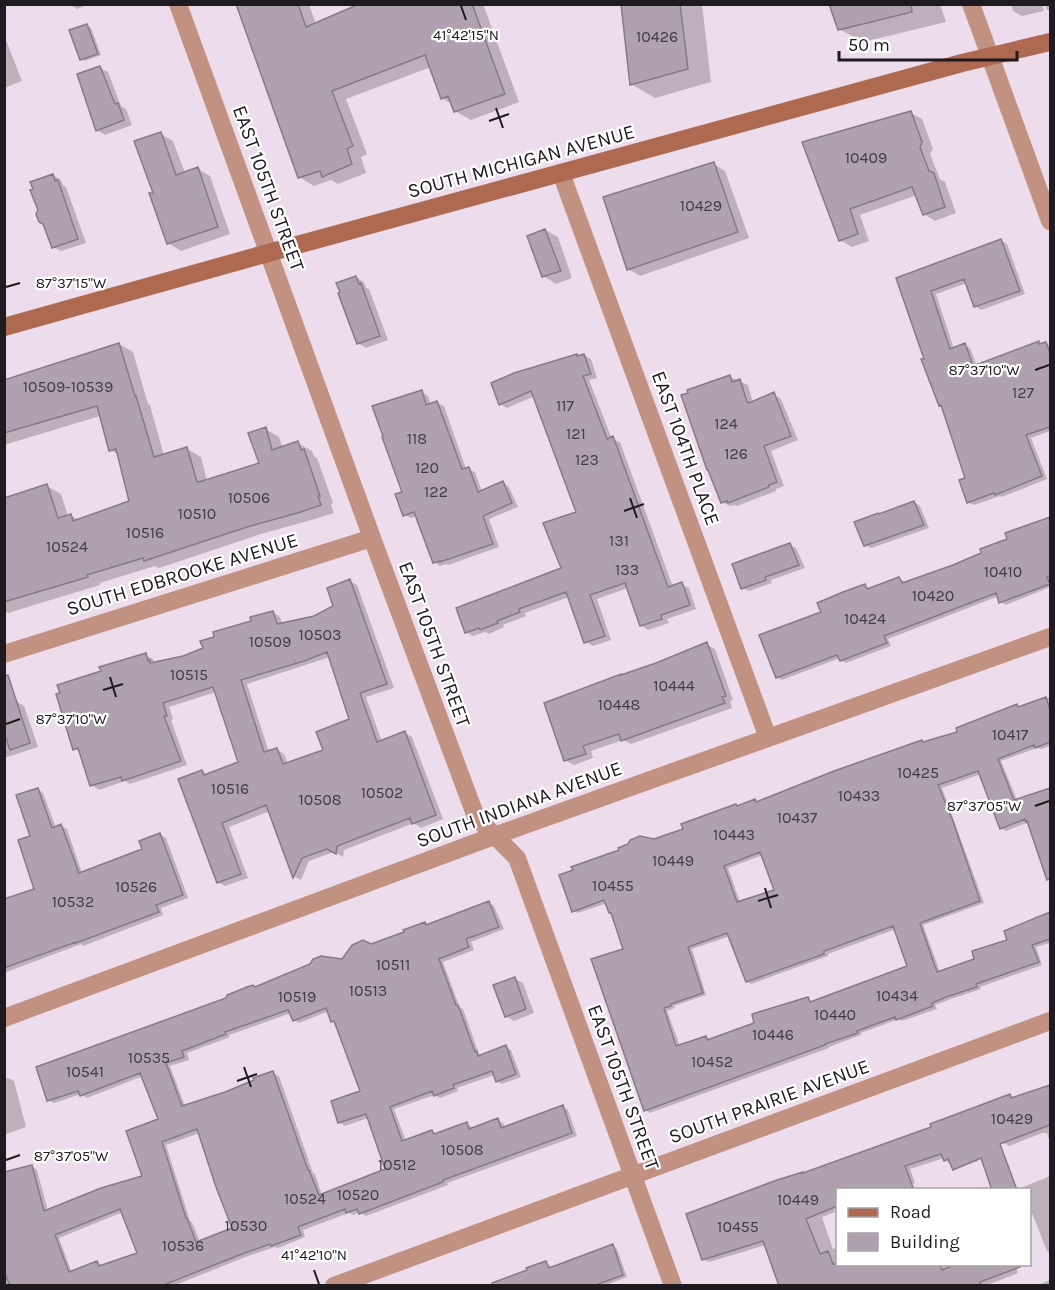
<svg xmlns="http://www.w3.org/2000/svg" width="1055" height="1290" font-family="Karla,sans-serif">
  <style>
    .shadow { fill: #0003; fill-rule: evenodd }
    .building { fill: #afa1af; stroke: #877a88; stroke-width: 1.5; fill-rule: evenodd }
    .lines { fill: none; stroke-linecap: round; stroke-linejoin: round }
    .street { stroke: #c19281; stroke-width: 18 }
    .secondary { stroke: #ad6a51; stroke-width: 18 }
    .ticks { fill: none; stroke: #1f1a1f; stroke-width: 2 }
    .labels { text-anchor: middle; stroke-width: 4.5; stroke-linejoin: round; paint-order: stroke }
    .number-label { font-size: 16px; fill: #433c43 }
    .street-label { font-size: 20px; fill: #1f1a1f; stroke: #fff }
    .ticks-label { font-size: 15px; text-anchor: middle; fill: #1f1a1f; stroke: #fff; stroke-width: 4.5; stroke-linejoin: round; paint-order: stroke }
  </style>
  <rect width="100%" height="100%" fill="#edddec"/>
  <path class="shadow" d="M68,4H90L77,9Z
    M238,4H309L316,24L363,4H483L519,102L471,120L455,111L453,105L442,98L431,67L346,99L367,154L361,157L366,173L338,184L331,180L314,186L299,177Z
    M622,4H702L711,82L655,98L631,84Z
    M830,4H940L946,22L863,42L839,29Z
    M1011,4H1042L1044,11L1022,16L1013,11Z
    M1045,4H1049L1050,10H1047Z
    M87,26L91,28L101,55L85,61L81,59Z
    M4,35L22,81L4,88Z
    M100,68L108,72L121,106L126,109L132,125L105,135L97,130Z
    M911,113L922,119L933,149L930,154L940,179L945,182L956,213L935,221L924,214L917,195L860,215L869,241L852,247L840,240L804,143Z
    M161,134L173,141L185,173L198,169L210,176L230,234L181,251L168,243L155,195Z
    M714,164L725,171L749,238L640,276L628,269Z
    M53,175L61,180L63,185L66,187L86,243L61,251L53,247Z
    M545,230L558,237L572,278L556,284L543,276Z
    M1001,240L1007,244L1025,294L981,310L975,306L967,283L936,294L954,349L964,345L970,348L977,366L1038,343L1041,345L1046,343L1050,346V431L1031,438L1047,479L1002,497L1000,496L974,505L968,502L967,479L943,407L940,405L898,279Z
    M356,277L364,282L366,288L369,289L388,340L366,348L358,343Z
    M119,344L133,352L148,404L150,405L164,456L187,449L201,457L207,481L261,464L265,429L279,437L283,448L298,443L312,451L314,456L317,458L333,503L331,504L334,513L315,519L261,534L159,568L155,566L100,583V585L8,613L4,611V500L47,486L61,494L68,516L70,515L79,520L131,502L119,455L111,450L100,416L4,445V382Z
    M584,355L591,359L597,378L589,380L612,439L620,442L673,587L681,584L689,588L696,609L667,619L669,623L648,630L641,625L628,588L597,599L611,640L593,646L586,642L569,597L525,613L526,616L503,625L504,627L489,634L485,632L473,636L466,632L563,569L578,513L535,396L507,408L500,404L579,357Z
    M730,377L748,385L753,403L773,394L781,399L798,440L771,451L784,486L776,489V491L737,506L735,505L730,506L722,502Z
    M422,392L428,396L431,405L437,403L444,406L466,469H469L475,472L482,492L503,483L509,487L518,507L489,519L499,547L448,565L446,564L440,566L434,562L417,516L411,518L405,515L404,493Z
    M914,502L920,506L929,528L871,548L865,545Z
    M1050,518V587L1006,605L1001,602L999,596L888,639L891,646L846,663L841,660L840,658L782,680L777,677L822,613L865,586L870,589L899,578L904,581L905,584L983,554L1009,540L1007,534Z
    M790,545L796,548L805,568L771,580L772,583L749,591L743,588Z
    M350,581L357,585L394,688L366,697L382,742L405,733L412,737L443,819L421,828L414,823L344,850L343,857L334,852L309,861L301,880L295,877L270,811L229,827L248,878L225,886L218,882L202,772L208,775L240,763L216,692L169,707L173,719L171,720L187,765L130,784L125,781L99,790L92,785L81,752L75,749L103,672L145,655L153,659L154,663L184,657L204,649L273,612L280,617L283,625L314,617L335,606ZM330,657L351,720L325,751L288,764L284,754L276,749L269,752L247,684Z
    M706,644L715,649L733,700L730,701L732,708L631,744L623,740L591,751L593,758L574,765L565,760L623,676Z
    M1050,697V746L1041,749L1037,748L1001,761L1017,800L1050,790V876L1029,822L1006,831L1001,828L981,774L942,788L984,903L923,925L940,972L976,960L1009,941L1035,920L1034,917L1050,912V943L1036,947L1042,965L980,987L981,989L951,999L935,1005L937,1009L902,1021L899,1019L861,1033V1035L829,1047V1048L650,1113L646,1110L625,950L607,903L578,913L574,911L654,841L685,829L736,805L739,807L755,801L758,803L959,733L1017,706L1020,707ZM763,855L776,891L740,902L728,868ZM896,929L909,967L813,1003L808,998L756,1024L711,1040L706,1037L680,1046L667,1011L675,1008L674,1006L706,995L692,949L730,936L747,981L751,984L828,956V954Z
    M16,701L24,706L38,747L4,758V705Z
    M38,789L43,793L56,828L61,826L67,829L82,873L144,850L160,835L166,838L188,898L161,908L163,915L83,946L81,944L4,973V901L36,890L31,837Z
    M489,903L494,906L504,929L471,942L474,950L443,962L460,1008L463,1009L479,1054L482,1056L506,1047L511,1050L521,1077L502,1084L497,1081L494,1075L457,1088L458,1091L440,1098L435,1095L394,1109L406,1141L432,1131L437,1134L467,1124L472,1127L473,1129L497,1120L503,1123L505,1128L563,1107L568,1110L577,1136L447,1183L448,1185L366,1216L360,1212L353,1215L349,1213L303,1230L305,1237L278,1248L275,1247L248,1256L173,1286H4V1174L32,1167L37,1170L48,1211L144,1177L160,1120L143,1076L87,1098L81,1094L54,1103L48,1100L255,988L343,961L371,945L425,924L428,926ZM329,1011L332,1021L336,1023L362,1092L339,1122L345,1126L368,1118L387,1170L322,1195L315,1174L313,1173L279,1076L273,1073L226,1093L185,1106L170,1066L189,1060L187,1053L230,1037L229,1035L291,1013L294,1020L299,1023ZM200,1133L234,1229L200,1242L192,1222L190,1221L166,1145ZM123,1212L139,1254L103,1266L97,1262L72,1273L59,1238Z
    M515,979L523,983L534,1013L514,1021L506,1016Z
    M8,1078L14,1081L26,1127L4,1135V1079Z
    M1050,1086V1143L1047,1133H1042L1009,1146L1003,1142L970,1138L978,1161L958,1168L945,1160L944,1158L910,1169L915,1183L898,1190H838V1211L822,1217L833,1249L838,1247V1264H1015L1018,1273L985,1286H781L766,1245L709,1262L703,1259L803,1174L933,1128L1009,1095L1015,1098Z
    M1050,1176V1253L1047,1251L1030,1208V1190H1022L1021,1188Z
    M613,1246L617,1249L627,1277L606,1285L602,1283L595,1286H489L528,1271L546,1263L552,1267Z
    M1050,1280V1286H1036Z"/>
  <path class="building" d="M236,4H298L306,27L359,4H472L505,94L454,112L448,96L441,99L425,55L332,91L353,146L347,149L352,164L322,177L320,171L298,178Z
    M621,4H680L688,69L630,85Z
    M829,4H911L912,12L838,30Z
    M87,24L98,54L80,60L69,30Z
    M100,66L115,104L118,103L124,120L96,131L77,74Z
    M911,111L922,142L920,147L929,171L934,173L945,207L923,215L912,187L850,209L858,234L839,241L802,142Z
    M161,132L176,175L198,167L218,227L167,244L149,193H153L134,141Z
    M714,162L738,232L627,270L603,197Z
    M53,174L55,181L58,180L78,239L52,248L43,224L39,222L36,214L38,210L30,190L33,189L30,182Z
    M545,229L561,271L542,277L527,236Z
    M1001,239L1020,291L974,307L964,279L931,291L950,349L965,343L973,366L1039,341V344L1046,342L1050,353V427L1026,435L1042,476L995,495L994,493L967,503L959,480L965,478L941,405L939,406L921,359H924L896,278Z
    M356,276L359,284L361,283L380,336L357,344L338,293L340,292L336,283Z
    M119,343L135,396H136L154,457L187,447L197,482H199L259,463L248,433L266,427L272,450L298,441L301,450L304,449L320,496H318L321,505L301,512L247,527L144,561L143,558L87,575L88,577L4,602V498L47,484L58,518L71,514L73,521L129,501L116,449L109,451L97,406L4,433V380Z
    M577,354V356L584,354L591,374L583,376L607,439L613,436L668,587L682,582L690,605L661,615L662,619L640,626L625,583L590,595L605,636L584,643L566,592L519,609L520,612L497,621L498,623L480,630L479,628L465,633L456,608L561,568L543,523L576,512L531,391L499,405L491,383L514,373Z
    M730,375L732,382L740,379L747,402L749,403L774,392L791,436L764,446L777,482L769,485V487L728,503L727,501L721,503L708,470H707L681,395L688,393L687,390Z
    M422,390L426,405L437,401L462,469L469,467L478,492L503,481L512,503L483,516L493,544L440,562V561L433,563L414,512L403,516L395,494L402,492L382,437L383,436L372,406Z
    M914,501L924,525L864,546L854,522L878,513L879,514Z
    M1050,517V576L1047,577L1050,584L999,603L996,593L884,636L887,643L840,661L837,655L776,678L759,635L821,612L817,603L843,592L865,584L867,589L899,577L902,583L953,565L981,553L980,549L1007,539L1005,533Z
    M790,543L799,565L765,577L766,580L741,589L732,564Z
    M350,579L387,684L360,693L377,742L405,731L436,815L412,824L410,818L337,846L336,854L327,849L302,858L293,878L266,805L222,823L241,874L217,883L178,779L202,770L204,775L238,762L213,687L163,703L167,716H164L181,761L122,781L121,777L90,786L78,748L73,750L56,694L60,693L57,685L101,671L99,667L146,653L148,661L150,660V663L183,656L203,648L200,641L214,637L213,632L251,621L250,617L273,611L277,624L314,616L333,606L327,588ZM327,652L349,719L316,732L323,750L283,764L277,748L264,752L241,680L304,661Z
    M707,642L726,696L722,697L725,703L621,741L619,734L583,746L586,754L564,761L544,703L621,674V675L656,663Z
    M8,675L30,743L10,750L4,733V676Z
    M1046,697L1050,710V742L1035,748L1034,745L998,759L1014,800L1050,788V879L1047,880L1027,821L1026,822L1025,819L1000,829L978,771L938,785L953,821L980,901L920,923L937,972L974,959L972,951L1007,940L1004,931L1050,912V939L1032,945L1039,962L976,984L977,987L946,997L932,1003L933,1006L896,1020L895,1017L857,1031L858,1033L825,1044V1045L644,1111L591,959L623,949L611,913H609L604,900L572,912L559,875L573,870L571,867L619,850L618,848L628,844L630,840L640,836L654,839L683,829L681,824L736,804L737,806L755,799L756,802L834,771L922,740L923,742L957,732L956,728L1017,704L1018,707ZM760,852L774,890L737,902L724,866ZM893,926L907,966L810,1002L808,997L752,1014L754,1023L707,1040L706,1036L676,1046L664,1008L671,1006V1004L703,993L688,947L727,933L746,982L824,954V951Z
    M38,788L52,828L61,824L79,873L142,849L139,841L160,833L183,895L156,905L159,912L76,943V942L4,968V899L34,889L18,840L30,836L16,795Z
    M489,901L499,927L466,939L469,947L439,959L456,1005H458L475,1052L477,1051L478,1056L506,1045L516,1074L496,1082L492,1071L453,1085L454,1088L434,1096L432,1091L390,1107L402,1141L432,1130L434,1134L467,1122L469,1129L498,1118L501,1128L563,1105L572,1133L443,1180V1182L359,1214L357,1209L346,1213L345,1209L298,1227L301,1235L271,1246L270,1244L242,1254L161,1286H10L4,1271V1172L32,1165L44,1211L101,1188L142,1176L126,1131L158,1119L140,1073L80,1096L78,1091L47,1101L36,1067L226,998L227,995L247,987L253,985L255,987L310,964L313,959L321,956L342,959L352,945L363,940L371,944L404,932L403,930L425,922L426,925ZM326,1008L331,1022L334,1021L360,1091L331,1101L338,1123L366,1114L385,1169L319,1195L309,1170H308L273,1071L253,1078L254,1080L225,1092L182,1106L166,1063L184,1057L182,1051L226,1034L225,1032L288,1010L293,1021ZM197,1129L216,1187L232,1228L196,1242L187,1218H186L162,1142ZM120,1209L137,1253L99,1266L97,1261L69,1272L55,1235Z
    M515,977L526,1009L505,1017L493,985Z
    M1050,1085V1125L1000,1144L1017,1190H992L981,1158L953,1170L948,1159L944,1161L941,1154L905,1166L914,1190H837V1206L806,1219L820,1254L828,1251L833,1264H940L942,1270L957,1264H1020V1267L980,1282L981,1286H779L763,1241L702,1260L686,1214L777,1180L803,1172V1173L931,1127L930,1124L1010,1094L1011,1098Z
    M613,1244L623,1275L593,1286H492V1283L527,1270L526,1268L546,1261L549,1268Z"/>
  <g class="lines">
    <path class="street" d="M178,4L372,538L476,817L517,858L673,1286
      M971,4L1050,221
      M561,173L768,738
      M4,654L372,538
      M4,1018L494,836L1050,637
      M334,1286L1050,1021"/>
    <path class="secondary" d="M4,327L268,253L962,63L1050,42"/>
  </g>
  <path class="ticks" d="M461,6L466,20M496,108L503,128M489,121L509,114M6,287L20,283M1035,370L1049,365M630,498L637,518M624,511L644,504M110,677L116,697M103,690L123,684M6,724L20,719M1035,806L1049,801M765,888L771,908M758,901L778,895M244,1067L251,1087M237,1081L257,1074M6,1160L20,1155M314,1270L319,1284"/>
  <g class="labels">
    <g class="number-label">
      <text x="657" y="42">10426</text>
      <text x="866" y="163">10409</text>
      <text x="701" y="211">10429</text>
      <text x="68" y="392">10509-10539</text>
      <text x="1023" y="398">127</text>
      <text x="565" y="411">117</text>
      <text x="726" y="429">124</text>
      <text x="576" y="439">121</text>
      <text x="417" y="444">118</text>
      <text x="736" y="459">126</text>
      <text x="587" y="465">123</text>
      <text x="427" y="473">120</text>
      <text x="436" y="497">122</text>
      <text x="249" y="503">10506</text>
      <text x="197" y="519">10510</text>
      <text x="145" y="538">10516</text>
      <text x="619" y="546">131</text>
      <text x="67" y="552">10524</text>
      <text x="627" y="575">133</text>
      <text x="1003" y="577">10410</text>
      <text x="933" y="601">10420</text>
      <text x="865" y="624">10424</text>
      <text x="320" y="640">10503</text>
      <text x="270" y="647">10509</text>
      <text x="189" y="680">10515</text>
      <text x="674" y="691">10444</text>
      <text x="619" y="710">10448</text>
      <text x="1010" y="740">10417</text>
      <text x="918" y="778">10425</text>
      <text x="230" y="794">10516</text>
      <text x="382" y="798">10502</text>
      <text x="859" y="801">10433</text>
      <text x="320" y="805">10508</text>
      <text x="797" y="823">10437</text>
      <text x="734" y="840">10443</text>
      <text x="673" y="866">10449</text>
      <text x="613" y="891">10455</text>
      <text x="136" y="892">10526</text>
      <text x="73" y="907">10532</text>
      <text x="393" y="970">10511</text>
      <text x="368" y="996">10513</text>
      <text x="897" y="1001">10434</text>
      <text x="297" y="1002">10519</text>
      <text x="835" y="1020">10440</text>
      <text x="773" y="1040">10446</text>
      <text x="149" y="1063">10535</text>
      <text x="712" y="1067">10452</text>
      <text x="85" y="1077">10541</text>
      <text x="1012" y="1124">10429</text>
      <text x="462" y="1155">10508</text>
      <text x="397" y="1170">10512</text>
      <text x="358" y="1200">10520</text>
      <text x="305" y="1204">10524</text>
      <text x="798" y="1205">10449</text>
      <text x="246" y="1231">10530</text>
      <text x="738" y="1232">10455</text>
      <text x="183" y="1251">10536</text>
    </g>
    <g class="street-label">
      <text transform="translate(521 161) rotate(-15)" y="7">SOUTH MICHIGAN AVENUE</text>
      <text transform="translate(269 188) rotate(70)" y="7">EAST 105TH STREET</text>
      <text transform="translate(686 448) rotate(70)" y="7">EAST 104TH PLACE</text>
      <text transform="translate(182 574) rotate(-17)" y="7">SOUTH EDBROOKE AVENUE</text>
      <text transform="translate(435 644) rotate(70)" y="7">EAST 105TH STREET</text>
      <text transform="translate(519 804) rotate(-20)" y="7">SOUTH INDIANA AVENUE</text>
      <text transform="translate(624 1087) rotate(70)" y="7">EAST 105TH STREET</text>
      <text transform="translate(769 1101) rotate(-20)" y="7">SOUTH PRAIRIE AVENUE</text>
    </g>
  </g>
  <g class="ticks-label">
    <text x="466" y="40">41°42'15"N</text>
    <text x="71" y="288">87°37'15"W</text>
    <text x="984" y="375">87°37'10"W</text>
    <text x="71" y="724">87°37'10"W</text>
    <text x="984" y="811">87°37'05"W</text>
    <text x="71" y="1161">87°37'05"W</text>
    <text x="314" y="1260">41°42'10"N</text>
  </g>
  <rect width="1055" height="1290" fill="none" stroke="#1f1a1f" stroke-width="12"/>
  <rect x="836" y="1188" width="195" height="78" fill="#ffffff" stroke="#a5a3a5" stroke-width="1.5"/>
  <rect x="848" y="1208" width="30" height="9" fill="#ad6a51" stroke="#a5a3a5" stroke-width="1.5"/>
  <text x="890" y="1218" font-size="18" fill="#1f1a1f">Road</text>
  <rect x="848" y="1233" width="30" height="18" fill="#afa1af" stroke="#a5a3a5" stroke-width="1.5"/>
  <text x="890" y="1248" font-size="18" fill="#1f1a1f">Building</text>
  <path d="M839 51v9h178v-9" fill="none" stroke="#1f1a1f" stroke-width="3"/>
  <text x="848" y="51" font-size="18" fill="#1f1a1f" stroke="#ffffff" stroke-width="4.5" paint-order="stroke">50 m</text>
</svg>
